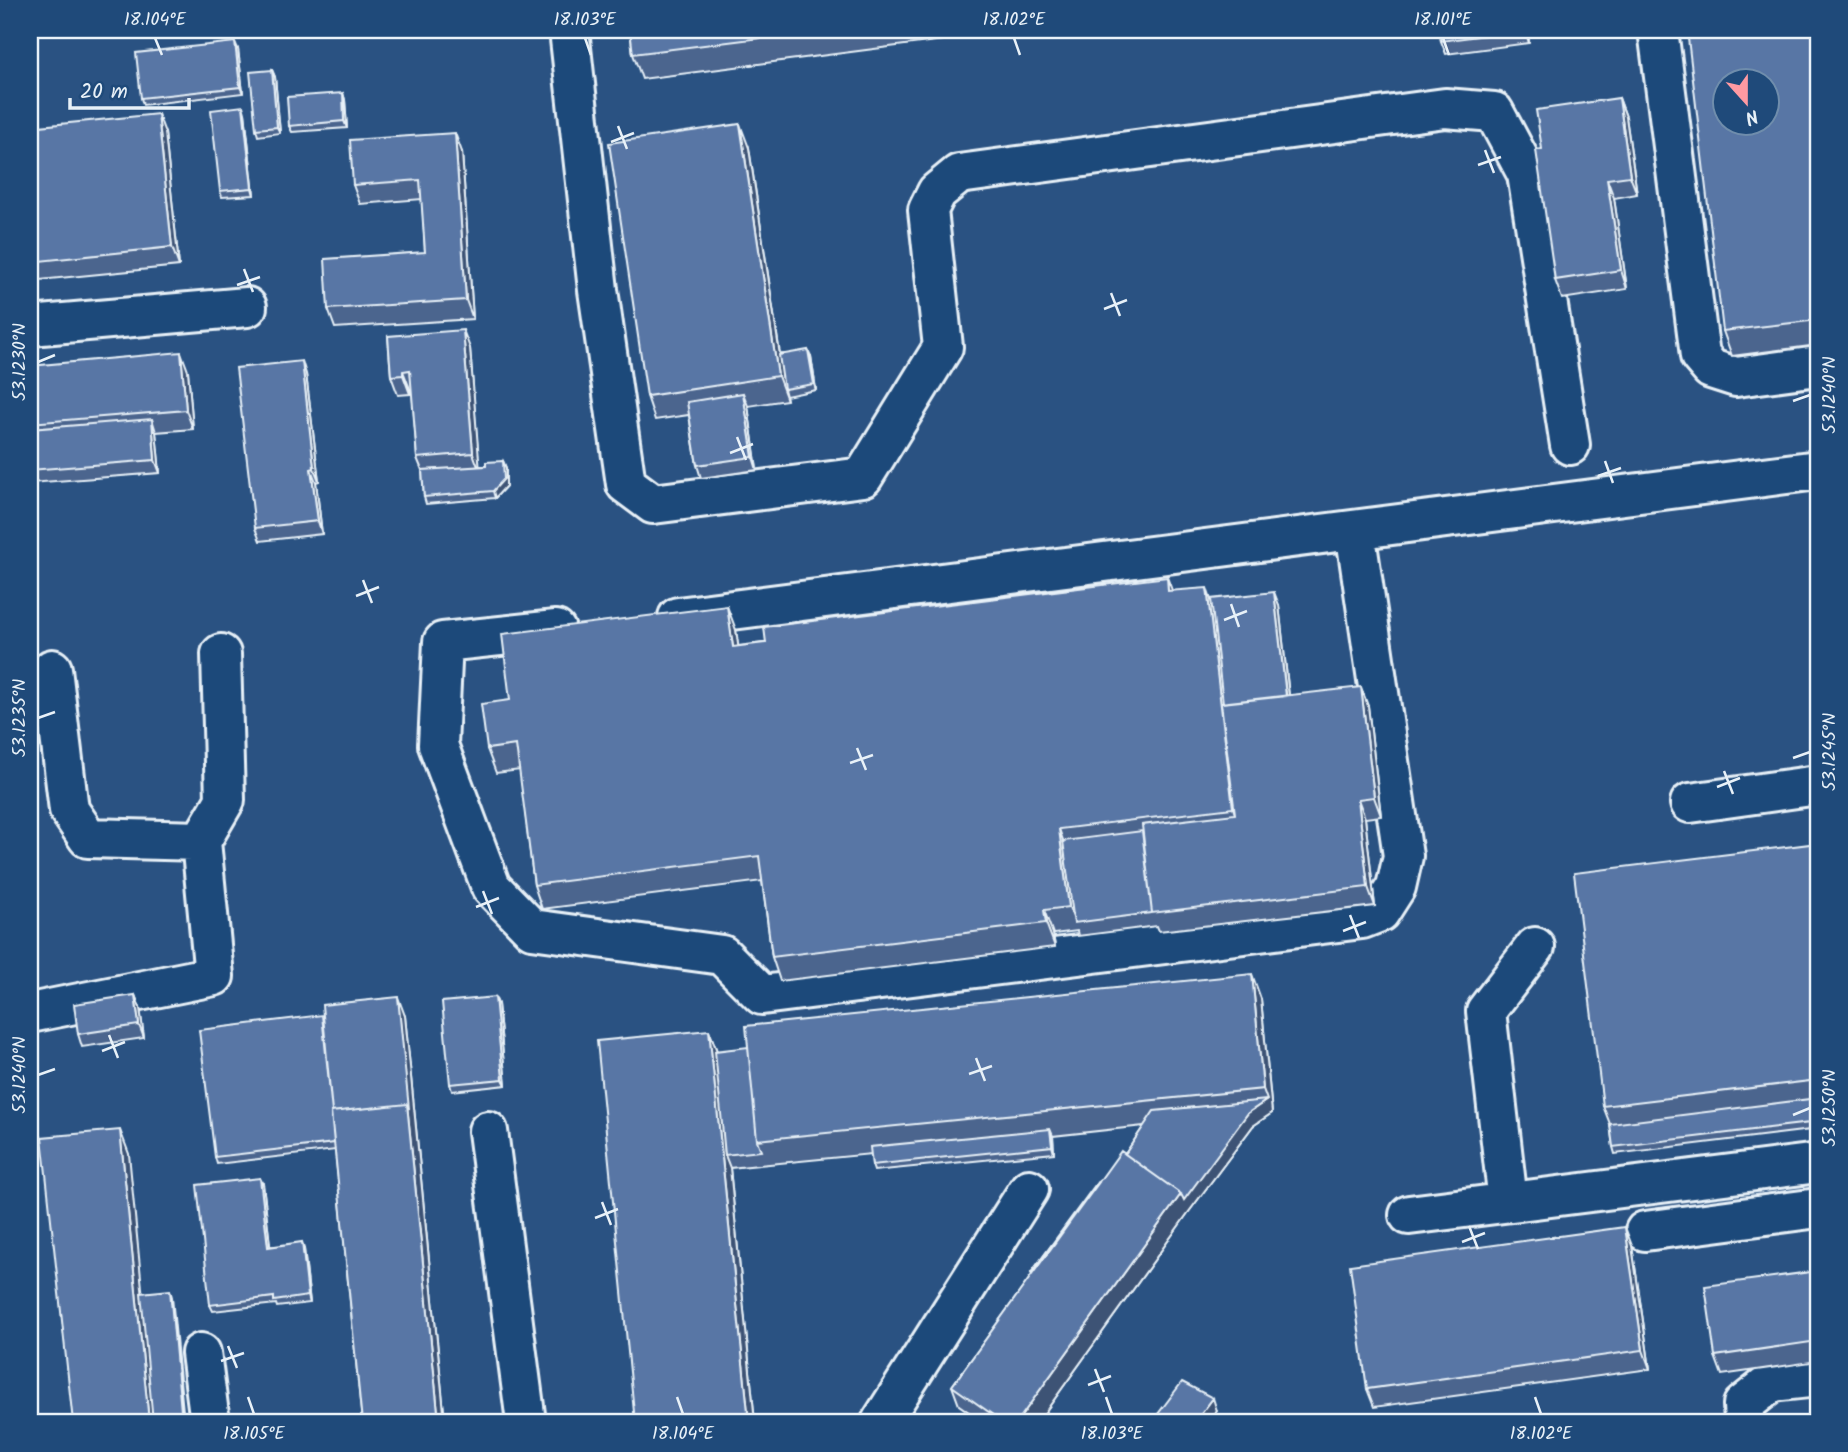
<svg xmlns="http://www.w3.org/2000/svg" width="1848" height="1452" font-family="Kalam,sans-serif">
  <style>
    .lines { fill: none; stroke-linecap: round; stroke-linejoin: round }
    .minor-casing { stroke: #e8f1f8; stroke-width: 44 }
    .minor { stroke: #1f4a7a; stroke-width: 38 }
    .wall { fill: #4c658e; stroke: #e8f1f8; stroke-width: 2 }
    .shaded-wall { fill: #3e5374; stroke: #e8f1f8; stroke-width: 2 }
    .building { fill: #5876a5; stroke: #e8f1f8; stroke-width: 2; fill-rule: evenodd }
    .ticks { fill: none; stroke: #e8f1f8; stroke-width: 2.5 }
    .neatline { fill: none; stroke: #e8f1f8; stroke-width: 2.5 }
    .ticks-label { font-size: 18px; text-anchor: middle; fill: #e8f1f8 }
  </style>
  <rect width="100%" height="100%" fill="#2a5282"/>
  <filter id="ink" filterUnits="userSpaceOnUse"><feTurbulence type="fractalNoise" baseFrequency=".0143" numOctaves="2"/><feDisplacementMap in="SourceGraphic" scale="14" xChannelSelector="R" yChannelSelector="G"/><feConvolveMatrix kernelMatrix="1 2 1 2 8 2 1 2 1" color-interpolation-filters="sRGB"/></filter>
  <g filter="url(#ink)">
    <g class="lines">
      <defs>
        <path id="minor" d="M569,30L598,290L626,484L653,504L863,477L943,347L928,210L937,192L959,174L1445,108L1494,112L1527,174L1570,445
          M1658,30L1700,356L1711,369L1736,377L1818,366
          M30,326L247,307
          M678,617L1818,470
          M556,630L443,642L438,745L491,887L532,929L722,955L762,995L1362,919L1380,912L1396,887L1403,856L1355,530
          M52,669L69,810L88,838L201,841
          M1690,803L1818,785
          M30,1013L214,976L201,841L225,800L221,654
          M488,1131L526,1422
          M1508,1202L1486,1011L1535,947
          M1409,1215L1818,1163
          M1645,1231L1818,1208
          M201,1353L210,1422
          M881,1422L1029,1189
          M1744,1422L1743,1405L1772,1382L1818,1377"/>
      </defs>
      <use href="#minor" class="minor-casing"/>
      <use href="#minor" class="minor"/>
    </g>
    <path class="wall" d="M630,30H1021L642,79L633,54Z
      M1328,30H1380L1331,36Z
      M1439,30H1528L1529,43L1446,54L1441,41Z
      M1818,30V345L1732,356L1723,331Z
      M238,49L243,93L143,105L141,98Z
      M272,70L275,77L280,133L258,136L256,129Z
      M343,93L345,100L347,128L292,132L289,126Z
      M1619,98L1626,117L1637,194L1614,198L1627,289L1562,299L1555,280L1542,149Z
      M245,113L254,195L222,197L220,191Z
      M30,127L165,133L179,266L30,281Z
      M749,148L780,354L811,356L816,390L786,396L787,400L748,406L757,470L701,478L697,465L689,415L655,420L647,396Z
      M462,152L473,319L335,328L328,309L425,252L422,199L360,204L353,185Z
      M388,336L470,348L479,466H486L503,461L506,468V486L495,498L426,504L424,497L422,470L417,458L412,389H410V394L398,395L391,376Z
      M30,366L188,371L193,429L156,432L160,473L30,483Z
      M306,374L319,481L316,482L322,534L260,541L255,528Z
      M1172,591L1211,599L1279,605L1289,695L1368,706L1381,816L1365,818L1375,906L1159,931L1157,926L1078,936L1077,931L1053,934L1055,947L780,981L772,957L762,881L542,909L534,885L520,770L496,773L487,749L510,700L736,630L738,646Z
      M1818,843V1129L1615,1154L1613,1147L1610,1124L1603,1106Z
      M135,995L140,1008L144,1038L82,1047L78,1034Z
      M495,997L498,1004L506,1085L452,1091L450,1084Z
      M1261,999L1272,1113L1253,1126L1188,1213L1038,1422H983L959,1405L952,1386L1032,1275L1031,1273L1099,1182L1125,1154L1144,1126L1053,1136L1054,1153L874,1171L872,1165L871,1154L730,1168L755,1422L709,1030L717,1051Z
      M405,1016L445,1422H362L335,1150L217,1164L215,1157Z
      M263,1184L270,1246L304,1249L310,1303L277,1307L276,1304L213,1311L210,1305Z
      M1632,1246L1650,1369L1374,1407L1367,1389Z
      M1818,1271V1361L1722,1375L1715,1356Z"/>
    <path class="shaded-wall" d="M1525,30H1528L1529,43Z
      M235,42L238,49L243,93L240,87Z
      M272,70L275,77L280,133L277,127Z
      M343,93L345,100L347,128L344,121Z
      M1619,98L1626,117L1637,194L1630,176Z
      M243,106L245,113L254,195L252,188Z
      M158,114L165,133L179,266L172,247Z
      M740,124L749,148L785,389H784L787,400L778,376Z
      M455,133L462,152L473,319L466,300Z
      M1607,179L1614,198L1627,289L1621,270Z
      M463,330L470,348L480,472L473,453Z
      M808,350L811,356L816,390L814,384Z
      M181,352L188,371L193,429L186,410Z
      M302,361L306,374L319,481L314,468Z
      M403,371L410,389V394L403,375Z
      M743,393L748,406L757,470L753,457Z
      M152,419L156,432L160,473L155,460Z
      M503,461L506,468V486L495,498L493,491Z
      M311,469L316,482L322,534L318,521Z
      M1167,577L1176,601L1168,591Z
      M1207,588L1215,612L1242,833L1233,808Z
      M1274,592L1279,605L1291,715L1287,702Z
      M727,606L736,630L742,672L733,647Z
      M1361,687L1368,706L1381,816L1374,797Z
      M1358,799L1365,818L1375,906L1368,887Z
      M1059,829L1068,854L1075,923L1069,907Z
      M1044,910L1053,934L1055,947L1046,923Z
      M1252,974L1261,999L1272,1113L1253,1126L1188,1213L1038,1422H1017L1181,1194L1248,1113L1267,1100L1263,1089Z
      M135,995L140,1008L144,1038L139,1025Z
      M398,997L405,1016L445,1422H439L407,1104Z
      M495,997L498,1004L506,1085L503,1079Z
      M709,1030L718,1054L725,1155L730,1168L755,1422H749Z
      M1050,1129L1053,1136L1054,1153L1052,1146Z
      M120,1130L129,1154L155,1422H149Z
      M260,1178L263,1184L271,1253L268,1247Z
      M1625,1227L1632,1246L1650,1369L1643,1350Z
      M302,1242L304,1249L310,1303L308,1296Z
      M170,1290L172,1297L184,1422H182Z
      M1213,1398L1217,1411L1209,1422H1195Z"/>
    <path class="building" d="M630,30H823L633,54Z
      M1439,30H1525L1441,41Z
      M1687,30H1818V320L1723,331ZM1726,80H1768V122H1726Z
      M235,42L240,87L141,98L136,53Z
      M272,70L277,127L256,129L250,72Z
      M343,93L344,121L289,126L287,97Z
      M1619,98L1630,176L1607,179L1621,270L1555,280L1536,150L1542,149L1536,110Z
      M243,106L252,188L220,191L211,110Z
      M158,114L172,247L30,262V127Z
      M740,124L778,376L647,396L609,143Z
      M455,133L466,300L328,309L325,259L425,252L420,180L353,185L350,140Z
      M463,330L473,453L417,458L410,370L403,371V375L391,376L388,336Z
      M808,350L814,384L784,389L779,355Z
      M181,352L186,410L30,423V366Z
      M302,361L314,468L311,469L318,521L255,528L236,368Z
      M743,393L753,457L697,465L687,402Z
      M152,419L155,460L30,470V429Z
      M503,461L504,479L493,491L424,497L422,470L486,466V462Z
      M1167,577L1168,591L1207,588L1233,808L1059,829L1069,907L1044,910L1046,923L772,957L759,856L534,885L516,745L487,749L481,704L510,700L502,634L727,606L733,647L766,643L764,627Z
      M1274,592L1286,696L1223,703L1211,599Z
      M1361,687L1374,797L1358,799L1368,887L1152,913L1142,825L1235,814L1221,703Z
      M1142,831L1152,913L1074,923L1063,841Z
      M1818,843V1080L1603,1106L1574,873Z
      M1252,974L1263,1089L757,1140L746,1026Z
      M135,995L139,1025L78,1034L74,1004Z
      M398,997L409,1109L407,1104L332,1112L322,1005Z
      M495,997L503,1079L450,1084L442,1002Z
      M322,1015L332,1112H331L334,1143L215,1157L199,1030Z
      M709,1030L749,1422H635L597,1041Z
      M748,1047L757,1140L761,1151L725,1155L715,1051Z
      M1818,1098V1122L1613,1147L1610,1124Z
      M1267,1100L1248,1113L1184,1200L1181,1194L1125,1154L1154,1111Z
      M407,1104L439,1422H362L331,1112Z
      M1050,1129L1052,1146L872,1165L870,1147Z
      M120,1130L149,1422H73L42,1137Z
      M1121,1151L1181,1194L1017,1422H1003L952,1386Z
      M260,1178L268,1247L302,1242L308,1296L274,1301V1297L210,1305L197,1185Z
      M1098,1181L1099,1182L1032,1274L1031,1273Z
      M1625,1227L1643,1350L1367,1389L1350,1265Z
      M1818,1271V1341L1715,1356L1705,1286Z
      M170,1290L182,1422H153L141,1293Z
      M1182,1382L1213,1398L1195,1422H1152Z"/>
  </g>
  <path class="ticks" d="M155,38L162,55M585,38L591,55M1014,38L1020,55M1443,38L1449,55M618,126L627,149M611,142L634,133M1485,150L1494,173M1478,165L1501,157M244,269L253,292M237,285L260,277M1111,293L1120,316M1104,309L1127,300M38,362L55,355M1793,401L1810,395M737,437L746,460M730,453L753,444M1605,461L1613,483M1598,476L1621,468M363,580L372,603M356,596L379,587M1231,604L1239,627M1224,620L1247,611M38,718L55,712M857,748L866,770M1793,758L1810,752M850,763L873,755M1724,771L1733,794M1717,787L1740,778M483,891L492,914M476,907L499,898M1350,915L1359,938M1343,931L1366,922M109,1035L118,1058M102,1051L125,1042M976,1058L985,1081M969,1074L992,1066M38,1075L55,1069M1793,1115L1810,1108M602,1202L611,1225M595,1218L618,1209M1469,1226L1478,1249M1462,1242L1485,1233M228,1346L237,1368M221,1361L244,1353M1095,1369L1104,1392M1088,1385L1111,1376M248,1397L254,1414M677,1397L683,1414M1106,1397L1112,1414M1535,1397L1541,1414"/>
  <rect width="1848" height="1452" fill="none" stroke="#1f4a7a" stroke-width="77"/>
  <g transform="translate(1746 102) rotate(159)"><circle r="33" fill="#1f4a7a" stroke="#6f8dac" stroke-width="2"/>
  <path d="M0-5L12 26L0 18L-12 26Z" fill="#ff9aa2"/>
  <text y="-10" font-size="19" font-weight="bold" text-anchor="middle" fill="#e8f1f8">N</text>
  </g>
  <path d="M70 98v10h119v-10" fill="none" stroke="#e8f1f8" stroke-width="3.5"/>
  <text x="80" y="98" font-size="21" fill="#e8f1f8" stroke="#1f4a7a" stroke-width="5" paint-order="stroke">20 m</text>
  <rect x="38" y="38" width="1772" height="1376" class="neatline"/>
  <g class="ticks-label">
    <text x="155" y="25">18.104°E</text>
    <text x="585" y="25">18.103°E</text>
    <text x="1014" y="25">18.102°E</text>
    <text x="1443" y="25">18.101°E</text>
    <text transform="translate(19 362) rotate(-90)" y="6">53.1230°N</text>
    <text transform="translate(1829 395) rotate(-90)" y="6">53.1240°N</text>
    <text transform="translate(19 718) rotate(-90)" y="6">53.1235°N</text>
    <text transform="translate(1829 752) rotate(-90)" y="6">53.1245°N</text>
    <text transform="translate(19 1075) rotate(-90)" y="6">53.1240°N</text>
    <text transform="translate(1829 1108) rotate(-90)" y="6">53.1250°N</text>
    <text x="254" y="1439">18.105°E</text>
    <text x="683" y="1439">18.104°E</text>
    <text x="1112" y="1439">18.103°E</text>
    <text x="1541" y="1439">18.102°E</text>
  </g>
</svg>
